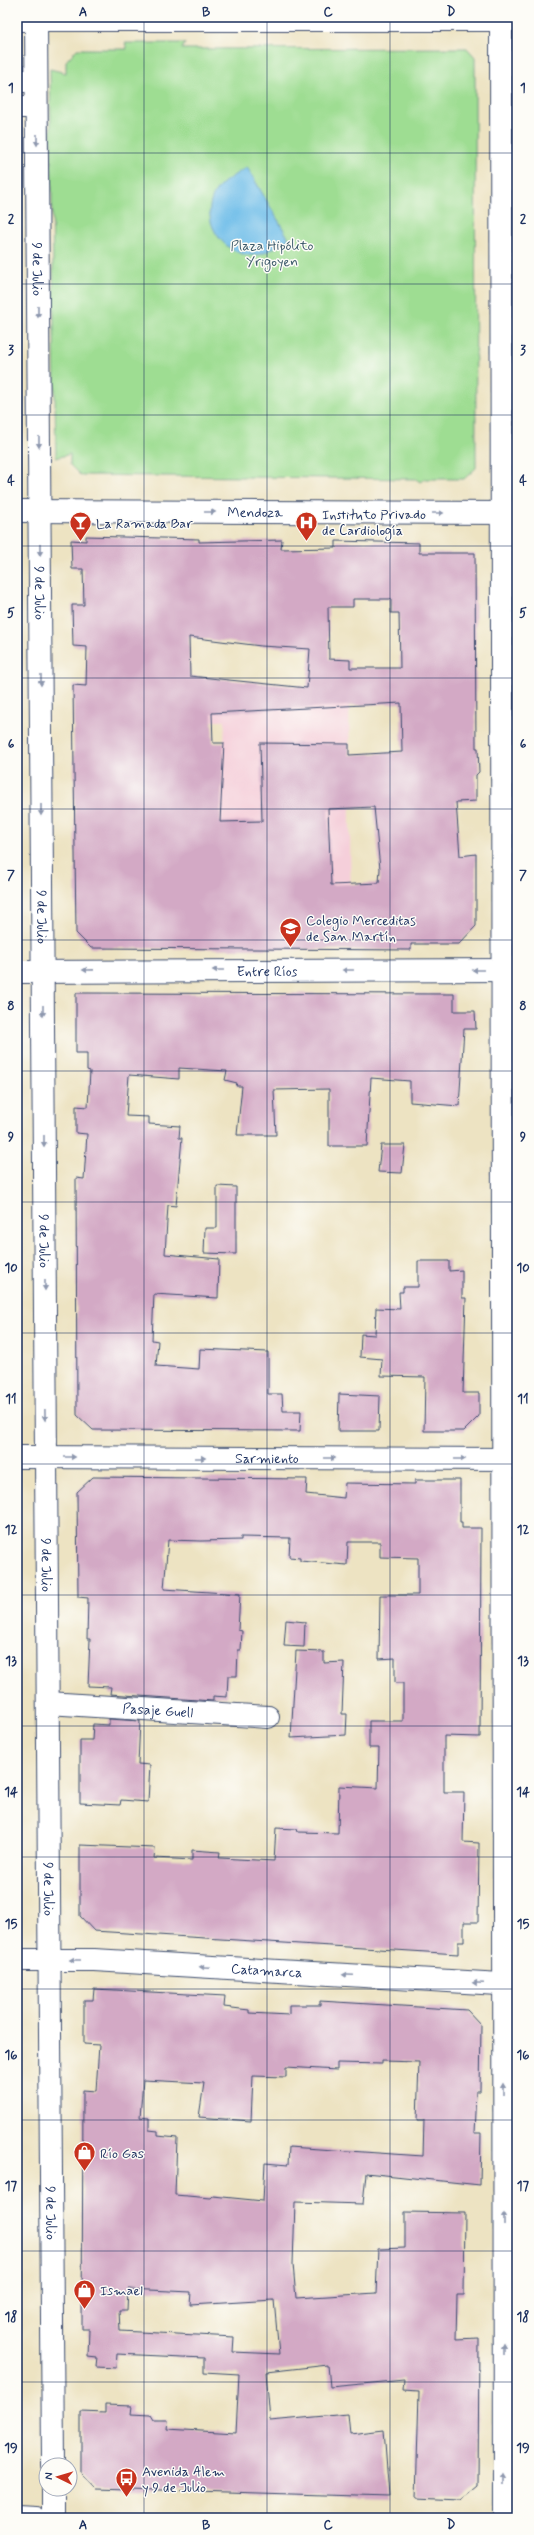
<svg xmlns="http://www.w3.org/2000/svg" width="534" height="2535" font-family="Mynerve,sans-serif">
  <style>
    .built { fill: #f5cfda }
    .green { fill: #9edd92; stroke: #5c8678 }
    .water { fill: #6ebde9; stroke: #4476a4 }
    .building { fill: #d3a9c5; fill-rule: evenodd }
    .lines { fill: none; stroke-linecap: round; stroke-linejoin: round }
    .minor-casing { stroke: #3a4a6d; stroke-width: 24 }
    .minor { stroke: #fff; stroke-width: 22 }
    .oneway { fill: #8d97ae }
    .grid { fill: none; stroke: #1b2f5e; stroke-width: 1; stroke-opacity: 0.55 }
    .labels { text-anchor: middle; stroke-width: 3; stroke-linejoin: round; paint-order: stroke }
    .park-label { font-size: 14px; fill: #3c5a6b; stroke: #fdfcf7 }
    .street-label { font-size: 14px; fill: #1b2f5e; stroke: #fdfcf7 }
    .poi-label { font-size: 14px; fill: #1b2f5e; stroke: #fdfcf7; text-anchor: start }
    .neatline { fill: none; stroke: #1b2f5e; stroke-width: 1.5 }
    .grid-label { font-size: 13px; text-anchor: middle; font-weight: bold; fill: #1b2f5e }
  </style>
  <rect width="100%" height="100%" fill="#fdfcf7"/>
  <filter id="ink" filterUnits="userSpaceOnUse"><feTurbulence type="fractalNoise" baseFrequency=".025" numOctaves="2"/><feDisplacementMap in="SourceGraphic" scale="8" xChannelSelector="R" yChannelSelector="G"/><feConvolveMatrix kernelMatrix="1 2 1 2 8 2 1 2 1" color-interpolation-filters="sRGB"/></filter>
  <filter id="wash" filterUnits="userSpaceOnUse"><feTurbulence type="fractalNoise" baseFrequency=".012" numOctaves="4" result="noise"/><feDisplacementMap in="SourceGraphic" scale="16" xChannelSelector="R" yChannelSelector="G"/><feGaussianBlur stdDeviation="0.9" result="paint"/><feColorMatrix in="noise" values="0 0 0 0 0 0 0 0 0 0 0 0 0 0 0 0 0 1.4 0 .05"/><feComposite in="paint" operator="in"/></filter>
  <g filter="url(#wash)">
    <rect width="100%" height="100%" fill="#ede3c2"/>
    <path class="built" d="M203,677L349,691L351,949L218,867L225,721H198Z"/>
    <path class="green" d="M125,43H185L182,49L467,48L475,57L476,468L464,479H425L420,482L416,479L80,475L70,465V454L56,458L50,69L66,73V61L77,49H127Z"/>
    <path class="water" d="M247,167L289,239C279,244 267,254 256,255C224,258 197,219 216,191C223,181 237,174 247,167Z"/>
    <g id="blocks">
      <path class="building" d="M86,536L199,539V542L282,540L281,549L336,548V541L419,543V553H475L476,748H478L479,772L476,775V801L456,802L460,856L476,854V926L459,944H411V950L91,948L76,933L73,685L86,686L87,647L73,646L72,605H84L83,569H72L71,540L86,541ZM353,599H391V613H399L400,668H350V660L329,659L328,607H353ZM189,637L261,646L310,649L307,688L190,676ZM401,703L402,752L349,755V744L260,743L262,821L220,822L224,743H213L212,713ZM374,807L380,869L379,883L331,885L328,809Z
        M76,993L454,994V1011H475L476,1029H464L459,1106L410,1102V1081L371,1078L367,1146H329V1089L274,1090L276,1135H237L242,1086H236L237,1083L225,1080L227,1071L179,1068V1079L129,1075L126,1116L149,1117V1124L180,1126L179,1138H182L176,1206L168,1205L165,1254L219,1259L218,1298L154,1294L152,1340L158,1341L156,1366L199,1369L200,1349L268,1352V1394H282L283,1411H301L300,1431L93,1430L77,1415L76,1178L84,1179L87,1134L76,1133V1106L88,1107L90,1071L87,1070V1053H76Z
        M381,1145H405L402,1173L378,1172Z
        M217,1186L236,1187V1254L204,1253L205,1228H217Z
        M418,1261H449V1271L462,1270V1298H466L463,1393H479V1416L464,1431H424L425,1377L381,1376L382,1359L360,1357L361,1334L375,1335L376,1308L400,1309L399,1292H403V1287H418Z
        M339,1394L380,1396L379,1431H338Z
        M93,1477L307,1479L306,1494L344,1498L345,1483L415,1484V1480H460V1522H462V1528H481L480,1737L444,1736V1792H464L463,1842L479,1843L478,1922H464V1942H458V1954L94,1931L80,1916V1845L155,1848L154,1858L192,1860V1850L220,1852L219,1858L274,1861L276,1828L297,1829L298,1832L338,1833L339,1786L378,1788L379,1748H369V1721H403V1683H395V1658L379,1659L380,1595H418V1558L380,1557V1542H348L347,1565L300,1561V1558L289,1557L290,1538L241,1537V1540L201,1541L168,1540L164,1589L240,1594L238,1630L242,1631L241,1650H238L237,1676H228L227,1697L213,1696V1701L110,1694L111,1687L88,1686L90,1639H87L88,1598L78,1597L77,1492Z
        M286,1620L305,1622L304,1647L284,1646Z
        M296,1651L324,1652V1663L344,1662L342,1714H347L346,1735L291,1738Z
        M109,1719L140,1721L138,1764L150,1765L148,1802L121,1800L120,1805L80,1803V1740H92L93,1724L109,1725Z
        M94,1989L225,1996L224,2007L249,2010V2013L289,2015V2005H320V2001L467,2010L481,2025L480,2091H476L474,2133H481L480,2185L366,2173L363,2204L295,2202L294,2234L293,2264L296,2298L376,2293L378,2249L405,2248V2212L465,2213L464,2295H457L456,2339L479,2338L478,2486L461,2500L416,2498L419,2392L403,2391L404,2380L330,2387L328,2365L266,2372L270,2421L348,2414L350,2434L384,2430L389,2497L96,2488L81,2472V2412L105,2413V2405L132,2406L131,2414L150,2415L153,2420H168L167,2429L236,2433L239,2374L204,2372V2358L117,2354L116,2368L96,2367L97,2358L88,2357L89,2329H82L83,2090L96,2091L99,2045L84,2044V2000H93ZM382,2061L419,2062L417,2120H424L423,2156L289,2147L288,2165L265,2163L263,2201L213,2196L211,2198L175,2195L177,2138L158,2136V2131L149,2130V2118L140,2117L143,2080L204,2083L199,2117L251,2121L253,2076L286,2077V2067L337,2070V2063L382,2064ZM128,2289L191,2292L190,2305L274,2300L279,2354L233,2352L234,2337L120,2331L119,2310H127Z"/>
    </g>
  </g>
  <g filter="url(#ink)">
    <use href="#blocks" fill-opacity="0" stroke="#3a4a6d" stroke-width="1"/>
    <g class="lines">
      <defs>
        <g id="minor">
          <path id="s1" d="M36,17L53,2465"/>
          <path d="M501,17L505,2518"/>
          <path d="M17,20H517"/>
          <path d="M17,81H36"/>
          <path d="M17,107H36"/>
          <path id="s2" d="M17,511L517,513"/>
          <path id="s3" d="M17,972L517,970"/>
          <path id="s4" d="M17,1457L517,1459"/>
          <path id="s5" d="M48,1703L268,1717"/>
          <path id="s6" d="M17,1960H94L517,1985"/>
          <path d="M17,2517L35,2518"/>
          <path d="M53,2518V2489"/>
        </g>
      </defs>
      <use href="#minor" class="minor-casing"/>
      <use href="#minor" class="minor"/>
    </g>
    <defs><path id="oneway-solid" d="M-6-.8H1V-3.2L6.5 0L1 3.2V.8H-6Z"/></defs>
    <g class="oneway">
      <use href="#oneway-solid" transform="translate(37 140) rotate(90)"/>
      <use href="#oneway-solid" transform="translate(38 312) rotate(90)"/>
      <use href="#oneway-solid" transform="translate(39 442) rotate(90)"/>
      <use href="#oneway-solid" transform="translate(210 512)"/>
      <use href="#oneway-solid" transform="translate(438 513)"/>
      <use href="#oneway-solid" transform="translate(40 550) rotate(90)"/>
      <use href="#oneway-solid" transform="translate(41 680) rotate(90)"/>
      <use href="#oneway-solid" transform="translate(41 810) rotate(90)"/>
      <use href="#oneway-solid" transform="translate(88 970) rotate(179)"/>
      <use href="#oneway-solid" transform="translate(218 970) rotate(180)"/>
      <use href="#oneway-solid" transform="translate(348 970) rotate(180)"/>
      <use href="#oneway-solid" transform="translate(478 970) rotate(180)"/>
      <use href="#oneway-solid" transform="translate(43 1011) rotate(90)"/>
      <use href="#oneway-solid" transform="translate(44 1141) rotate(90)"/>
      <use href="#oneway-solid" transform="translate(45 1285) rotate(90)"/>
      <use href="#oneway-solid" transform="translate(45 1415) rotate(89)"/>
      <use href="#oneway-solid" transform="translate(70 1457)"/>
      <use href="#oneway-solid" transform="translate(200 1458)"/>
      <use href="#oneway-solid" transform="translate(330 1458)"/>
      <use href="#oneway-solid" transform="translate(460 1459)"/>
      <use href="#oneway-solid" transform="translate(75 1960) rotate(180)"/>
      <use href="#oneway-solid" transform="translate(205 1967) rotate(-177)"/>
      <use href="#oneway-solid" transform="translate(348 1975) rotate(-177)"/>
      <use href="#oneway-solid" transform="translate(478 1983) rotate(-177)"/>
      <use href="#oneway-solid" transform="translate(503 2089) rotate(-90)"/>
      <use href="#oneway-solid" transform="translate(504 2219) rotate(-90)"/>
      <use href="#oneway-solid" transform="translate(504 2349) rotate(-90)"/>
      <use href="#oneway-solid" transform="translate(504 2479) rotate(-90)"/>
    </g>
  </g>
  <path class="grid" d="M144,17V2518M267,17V2518M390,17V2518M17,153H517M17,284H517M17,415H517M17,546H517M17,678H517M17,809H517M17,940H517M17,1071H517M17,1202H517M17,1333H517M17,1464H517M17,1595H517M17,1726H517M17,1857H517M17,1989H517M17,2120H517M17,2251H517M17,2382H517"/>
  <defs>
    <symbol id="hospital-pin" viewBox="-11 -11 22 30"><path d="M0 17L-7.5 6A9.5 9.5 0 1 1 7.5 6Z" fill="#c8321e" stroke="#fdfcf7"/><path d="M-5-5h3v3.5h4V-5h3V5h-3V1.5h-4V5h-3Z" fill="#fff"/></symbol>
    <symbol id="bar-pin" viewBox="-11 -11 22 30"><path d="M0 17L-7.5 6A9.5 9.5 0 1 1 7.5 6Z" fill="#c8321e" stroke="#fdfcf7"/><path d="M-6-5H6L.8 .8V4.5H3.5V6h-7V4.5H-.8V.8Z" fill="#fff"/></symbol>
    <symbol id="school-pin" viewBox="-11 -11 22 30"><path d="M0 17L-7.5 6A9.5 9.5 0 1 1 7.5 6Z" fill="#c8321e" stroke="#fdfcf7"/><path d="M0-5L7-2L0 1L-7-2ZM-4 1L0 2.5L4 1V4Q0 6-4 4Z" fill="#fff"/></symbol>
    <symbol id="shop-pin" viewBox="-11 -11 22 30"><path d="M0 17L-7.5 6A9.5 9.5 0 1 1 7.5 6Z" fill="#c8321e" stroke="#fdfcf7"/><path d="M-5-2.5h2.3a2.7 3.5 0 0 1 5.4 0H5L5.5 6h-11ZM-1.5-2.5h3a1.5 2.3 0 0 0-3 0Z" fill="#fff"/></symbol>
    <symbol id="bus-pin" viewBox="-11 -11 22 30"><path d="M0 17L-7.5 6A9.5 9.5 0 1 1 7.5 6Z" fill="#c8321e" stroke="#fdfcf7"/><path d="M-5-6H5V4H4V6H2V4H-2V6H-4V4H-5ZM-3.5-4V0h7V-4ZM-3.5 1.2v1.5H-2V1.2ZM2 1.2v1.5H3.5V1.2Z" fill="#fff"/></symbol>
  </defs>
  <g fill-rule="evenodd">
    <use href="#hospital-pin" x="294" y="510" width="25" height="34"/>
    <use href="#bar-pin" x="68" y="510" width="25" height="34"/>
    <use href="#school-pin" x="278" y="916" width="25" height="34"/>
    <use href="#shop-pin" x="72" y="2140" width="25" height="34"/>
    <use href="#shop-pin" x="72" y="2278" width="25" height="34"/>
    <use href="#bus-pin" x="114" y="2466" width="25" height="34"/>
  </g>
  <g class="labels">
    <g class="park-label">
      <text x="272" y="250">Plaza Hipólito<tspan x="272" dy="16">Yrigoyen</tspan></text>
    </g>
    <g class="street-label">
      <text dy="5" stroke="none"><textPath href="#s1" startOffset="252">9 de Julio</textPath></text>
      <text dy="5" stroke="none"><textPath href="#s2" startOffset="238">Mendoza</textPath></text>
      <text dy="5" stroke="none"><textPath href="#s1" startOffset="576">9 de Julio</textPath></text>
      <text dy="5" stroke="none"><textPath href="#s1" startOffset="900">9 de Julio</textPath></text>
      <text dy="5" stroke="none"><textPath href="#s3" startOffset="250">Entre Ríos</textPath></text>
      <text dy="5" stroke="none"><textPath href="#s1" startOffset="1224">9 de Julio</textPath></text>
      <text dy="5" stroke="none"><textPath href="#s4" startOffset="250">Sarmiento</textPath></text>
      <text dy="5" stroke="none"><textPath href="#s1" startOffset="1548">9 de Julio</textPath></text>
      <text dy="5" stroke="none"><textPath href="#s5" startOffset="110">Pasaje Guell</textPath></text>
      <text dy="5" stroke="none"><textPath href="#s1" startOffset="1872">9 de Julio</textPath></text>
      <text dy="5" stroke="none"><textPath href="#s6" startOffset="250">Catamarca</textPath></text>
      <text dy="5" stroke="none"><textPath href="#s1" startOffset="2196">9 de Julio</textPath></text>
    </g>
    <g class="poi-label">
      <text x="322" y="519">Instituto Privado<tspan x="322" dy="16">de Cardiología</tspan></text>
      <text x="96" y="528">La Ramada Bar</text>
      <text x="306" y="925">Colegio Merceditas<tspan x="306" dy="16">de San Martín</tspan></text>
      <text x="100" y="2158">Río Gas</text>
      <text x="100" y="2295">Ismael</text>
      <text x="142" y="2476">Avenida Alem<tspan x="142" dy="16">y 9 de Julio</tspan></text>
    </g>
  </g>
  <rect width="534" height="2535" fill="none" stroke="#fdfcf7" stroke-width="44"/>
  <g transform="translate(58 2477) rotate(275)"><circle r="19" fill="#fdfcf7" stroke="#a3aaba"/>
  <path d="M0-3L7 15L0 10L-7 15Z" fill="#c8321e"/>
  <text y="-6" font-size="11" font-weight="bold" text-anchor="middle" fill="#1b2f5e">N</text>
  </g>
  <rect x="22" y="22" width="490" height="2491" class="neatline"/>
  <g class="grid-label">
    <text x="83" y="16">A</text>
    <text x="206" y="16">B</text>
    <text x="328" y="16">C</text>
    <text x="451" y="16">D</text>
    <text x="11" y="92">1</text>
    <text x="523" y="92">1</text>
    <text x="11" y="223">2</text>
    <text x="523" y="223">2</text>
    <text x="11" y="354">3</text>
    <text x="523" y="354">3</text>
    <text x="11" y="485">4</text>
    <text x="523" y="485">4</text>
    <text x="11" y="617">5</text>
    <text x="523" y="617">5</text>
    <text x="11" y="748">6</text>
    <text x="523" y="748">6</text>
    <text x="11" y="879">7</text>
    <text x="523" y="879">7</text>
    <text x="11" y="1010">8</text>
    <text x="523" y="1010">8</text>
    <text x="11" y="1141">9</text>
    <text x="523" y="1141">9</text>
    <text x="11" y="1272">10</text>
    <text x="523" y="1272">10</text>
    <text x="11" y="1403">11</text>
    <text x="523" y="1403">11</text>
    <text x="11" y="1534">12</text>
    <text x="523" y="1534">12</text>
    <text x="11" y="1665">13</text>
    <text x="523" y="1665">13</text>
    <text x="11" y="1796">14</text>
    <text x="523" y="1796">14</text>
    <text x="11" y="1928">15</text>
    <text x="523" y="1928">15</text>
    <text x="11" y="2059">16</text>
    <text x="523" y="2059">16</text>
    <text x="11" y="2190">17</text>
    <text x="523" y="2190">17</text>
    <text x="11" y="2321">18</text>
    <text x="523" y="2321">18</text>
    <text x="11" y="2452">19</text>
    <text x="523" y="2452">19</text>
    <text x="83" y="2529">A</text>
    <text x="206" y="2529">B</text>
    <text x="328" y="2529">C</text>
    <text x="451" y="2529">D</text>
  </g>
</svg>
